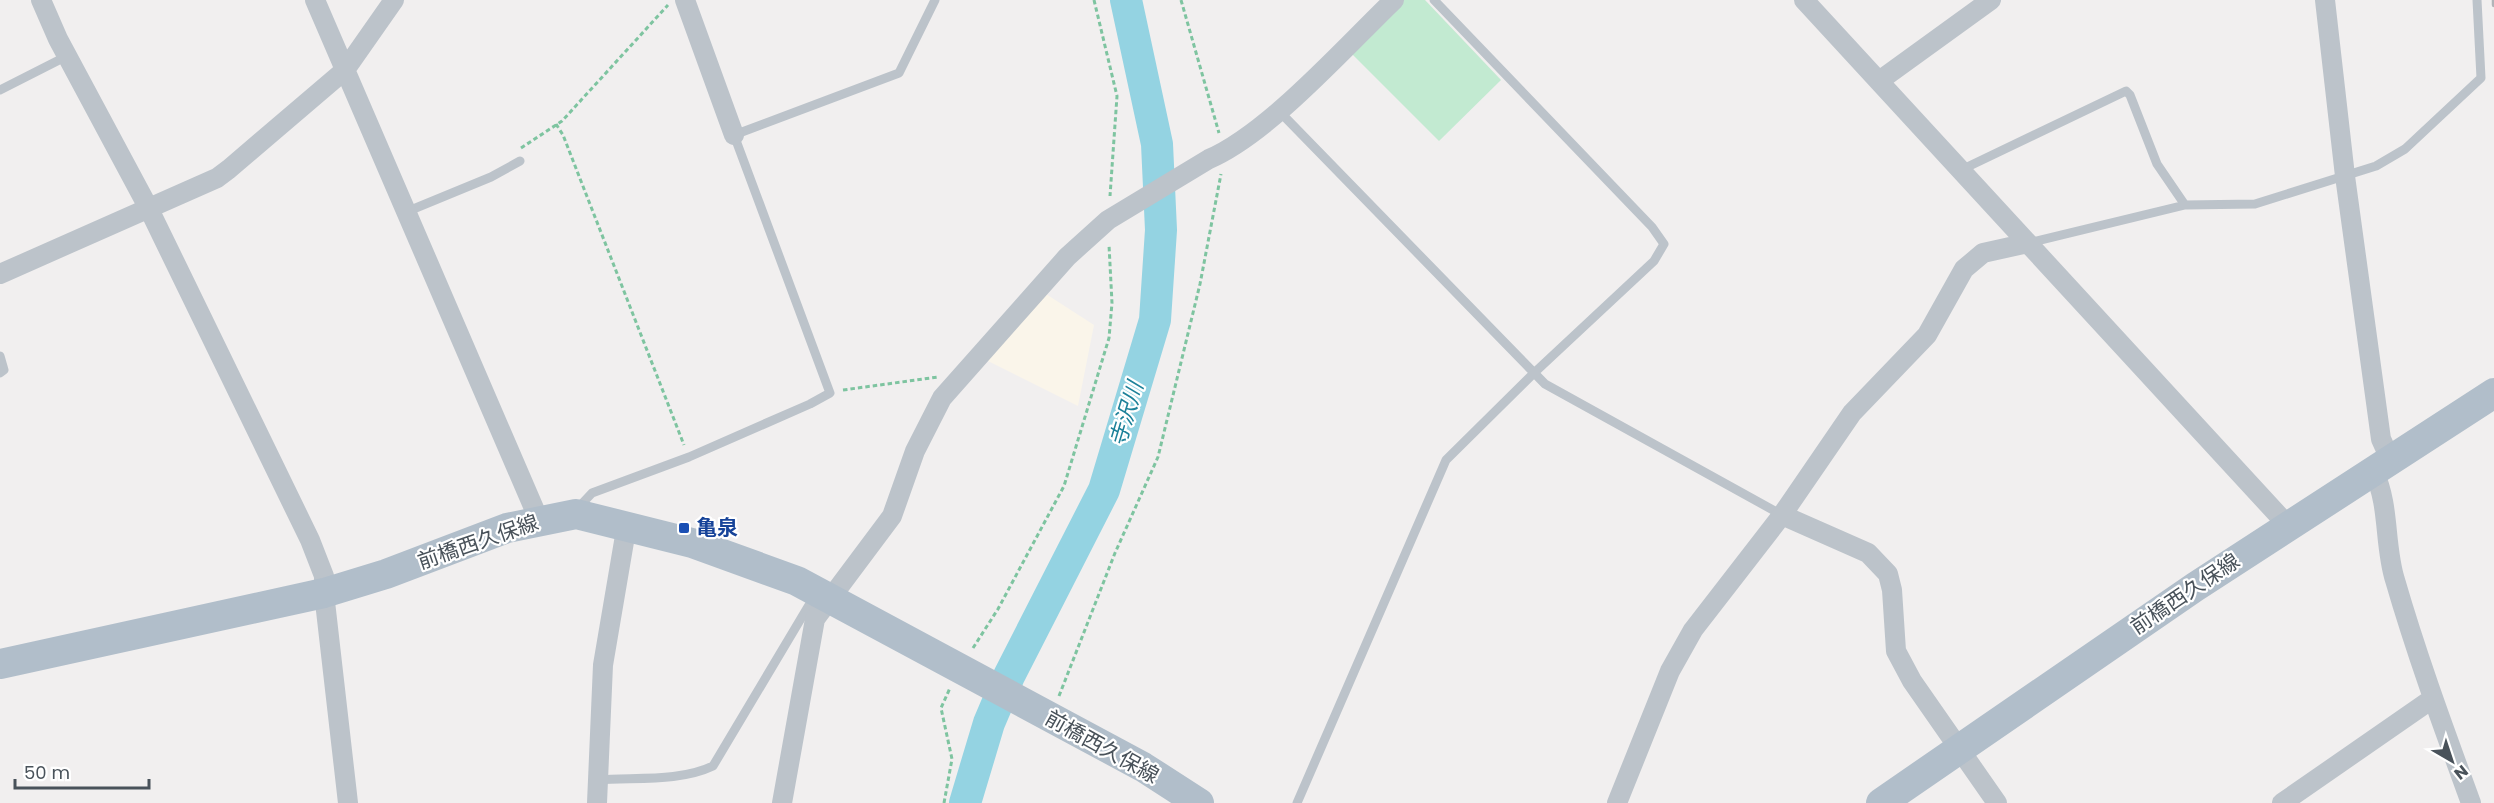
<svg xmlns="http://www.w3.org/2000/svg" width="2494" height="803" font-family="Poppins,'Noto Sans JP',sans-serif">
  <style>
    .commercial { fill: #faf5ea }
    .green { fill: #c2ead1 }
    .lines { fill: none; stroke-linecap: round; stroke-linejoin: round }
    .river { stroke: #94d3e2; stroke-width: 32 }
    .path { stroke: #7ec4a0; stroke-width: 3; stroke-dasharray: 4.5 3; stroke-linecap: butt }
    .lane { stroke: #bcc3ca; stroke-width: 9 }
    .street { stroke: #bcc3ca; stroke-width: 20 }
    .primary { stroke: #b1beca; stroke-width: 30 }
    .rail { stroke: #b1b4b8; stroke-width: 4.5 }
    .transit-dot { fill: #1a4fb4; stroke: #fff; stroke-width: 2 }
    .labels { text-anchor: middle; stroke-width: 4.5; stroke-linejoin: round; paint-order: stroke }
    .transit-label { font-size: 21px; font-weight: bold; fill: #164399; stroke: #fff; text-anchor: start }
    .street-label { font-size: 21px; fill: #49525a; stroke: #fff }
    .water-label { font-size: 22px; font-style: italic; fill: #1c8199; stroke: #fff }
  </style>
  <rect width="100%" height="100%" fill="#f1efef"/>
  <path class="commercial" d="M1046,294L1094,325L1078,406L986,360Z"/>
  <path class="green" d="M1403,0H1425L1501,80L1439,141L1351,53Z"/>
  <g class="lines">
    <path class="river" d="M965,803L989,723L1009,676L1104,490L1155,320L1161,230L1157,144L1126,0"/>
    <path class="path" d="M1094,0L1117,96L1110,196
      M1181,0L1219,133
      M556,124L563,135L684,445
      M521,148L562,121L668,5
      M843,390L938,377
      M973,648L998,609L1064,486L1109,338L1112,303L1109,245
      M1059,696L1115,553L1158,457L1200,284L1221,174
      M944,803L952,759L941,708L950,688"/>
    <path class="lane" d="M0,90L67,56
      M1279,111L1545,384L1782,515
      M1961,170L2126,91L2130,95L2157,164L2185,205
      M406,212L491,177L520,161
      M2028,243L2185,205L2255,204L2376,166L2405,149L2481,78L2477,0
      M0,356L4,370L0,373
      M577,509L592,493L689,457L810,404L830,393L734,135L899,73L935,0
      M598,780C634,777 680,782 713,766L815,595
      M1297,803L1446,460L1534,373L1654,261L1664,244L1652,227L1434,0"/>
    <path class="street" d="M41,0L58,39L148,207L310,540L324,576V593L348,803
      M315,0L539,520
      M685,0L734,135
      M1804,0L2280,517L2286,527
      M2325,0L2345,176L2381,439L2391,461
      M1879,81L1991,0
      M0,274L217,178L229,169L345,70L394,0
      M2374,472C2390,506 2384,545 2395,580C2417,656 2444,729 2471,803
      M1782,515L1868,553L1888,574L1892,590L1896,651L1912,681L1997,803
      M597,803L603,665L627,524
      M782,803L815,619L892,516L915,451L942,398L1067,257L1108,220L1209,159C1269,133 1345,47 1394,0
      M1617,803L1670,671L1693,630L1782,515L1852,413L1927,335L1964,269L1983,253L2028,243
      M2282,803L2432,699"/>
    <path class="primary" d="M0,664L324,593L386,574L507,528L576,514L692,543L797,581L1143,767L1199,803
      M1881,803L2195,587L2494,393"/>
    <path class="rail" d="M2494,0V5"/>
  </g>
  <rect class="transit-dot" x="678" y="522" width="12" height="12" rx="3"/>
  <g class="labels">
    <g class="transit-label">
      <text x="696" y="535">亀泉</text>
    </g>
    <g class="street-label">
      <text transform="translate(478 542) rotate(-19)" y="7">前橋西久保線</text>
      <text transform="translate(2185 594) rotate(-34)" y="7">前橋西久保線</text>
      <text transform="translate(1102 747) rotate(29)" y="7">前橋西久保線</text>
    </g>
    <g class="water-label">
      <text transform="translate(1126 414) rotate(-73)" y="8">寺沢川</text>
    </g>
  </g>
  <g transform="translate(2452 761) rotate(141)" stroke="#ffffff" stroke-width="4.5" paint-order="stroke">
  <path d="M0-4.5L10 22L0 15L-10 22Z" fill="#49525a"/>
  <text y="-9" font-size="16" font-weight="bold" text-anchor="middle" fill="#49525a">N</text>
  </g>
  <path d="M15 779v9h134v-9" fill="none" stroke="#49525a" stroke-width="3"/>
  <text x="24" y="779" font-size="18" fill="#49525a" stroke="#ffffff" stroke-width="4.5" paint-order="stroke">50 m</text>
</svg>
